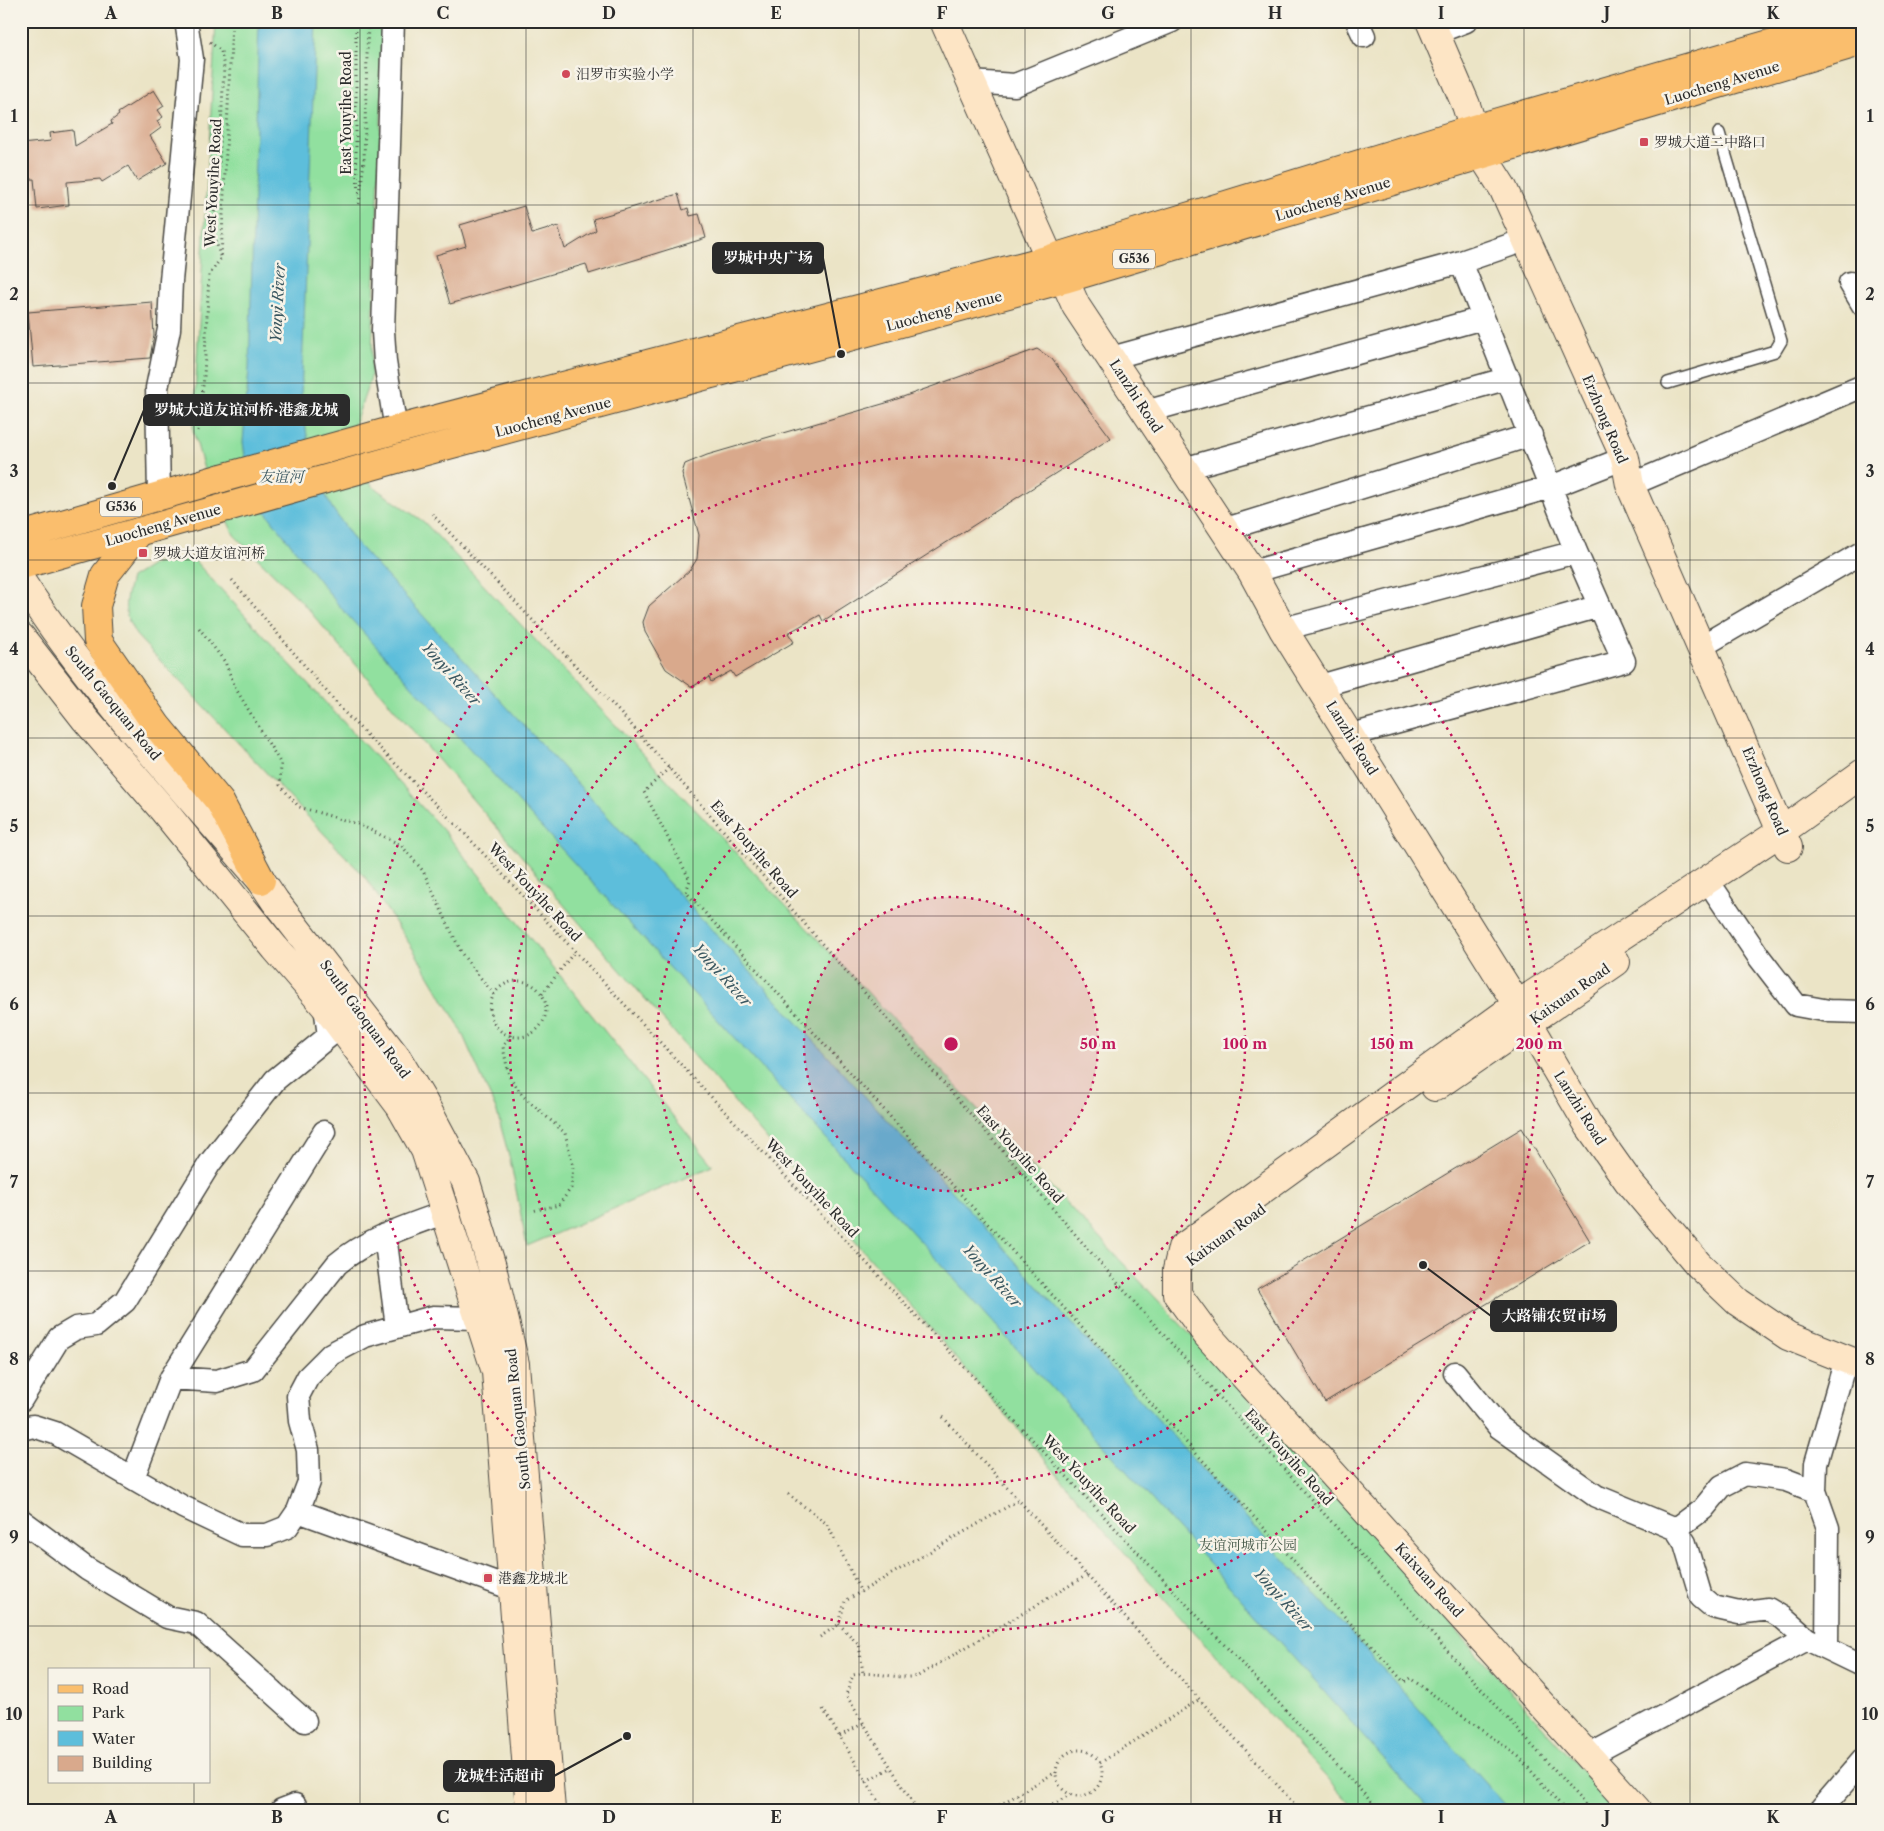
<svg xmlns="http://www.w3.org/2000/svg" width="1884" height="1831" font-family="'Libre Caslon Text','Noto Serif SC',serif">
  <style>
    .green { fill: #91e09f; stroke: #5e8665 }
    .water { fill: #5dbedb; stroke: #447483 }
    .building { fill: #d9a98c }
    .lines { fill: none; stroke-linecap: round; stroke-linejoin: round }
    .lane-casing { stroke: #484742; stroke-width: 14 }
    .street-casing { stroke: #484742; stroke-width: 25 }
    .secondary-casing { stroke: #484742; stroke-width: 30 }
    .primary-casing { stroke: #484742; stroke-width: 30 }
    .highway-casing { stroke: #484742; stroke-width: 30 }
    .path { stroke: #484742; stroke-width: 3; stroke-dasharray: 1 4; stroke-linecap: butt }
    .lane { stroke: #fff; stroke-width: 11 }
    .street { stroke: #fff; stroke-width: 22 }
    .secondary { stroke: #fde5c5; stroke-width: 28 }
    .primary { stroke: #fabe6d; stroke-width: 28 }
    .highway { stroke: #fabe6d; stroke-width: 28 }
    .highway-bridge-casing { stroke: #484742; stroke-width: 30; stroke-linecap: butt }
    .highway-bridge { stroke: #fabe6d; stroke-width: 28 }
    .grid { fill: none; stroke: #2b2b2b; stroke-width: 1; stroke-opacity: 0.55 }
    .ring { fill: none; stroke: #c2185b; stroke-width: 2.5; stroke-dasharray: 2.5 5 }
    .poi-dot { fill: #d1495b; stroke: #f7f3e8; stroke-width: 2 }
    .labels { text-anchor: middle; stroke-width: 5; stroke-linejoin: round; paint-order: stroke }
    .shield { fill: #f7f3e8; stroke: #686764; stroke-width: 1 }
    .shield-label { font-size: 12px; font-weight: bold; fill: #2b2b2b }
    .poi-label { font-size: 14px; fill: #2b2b2b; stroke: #f7f3e8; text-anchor: start }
    .street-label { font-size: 14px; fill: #2b2b2b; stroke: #f7f3e8 }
    .park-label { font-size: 14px; fill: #445848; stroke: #f7f3e8 }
    .water-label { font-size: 15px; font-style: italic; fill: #3a5760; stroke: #f7f3e8 }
    .centre { fill: #c2185b; stroke: #f7f3e8; stroke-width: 2.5 }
    .ring-label { font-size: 15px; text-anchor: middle; font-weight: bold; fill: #c2185b; stroke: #f7f3e8; stroke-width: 5; stroke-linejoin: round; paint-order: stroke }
    .leader { fill: none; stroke: #2b2b2b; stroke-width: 2 }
    .callout-dot { fill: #2b2b2b; stroke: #f7f3e8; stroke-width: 2 }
    .callout { fill: #2b2b2b; stroke: #2b2b2b; stroke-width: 2 }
    .callout-label { font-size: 15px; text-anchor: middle; font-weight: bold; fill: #fff }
    .neatline { fill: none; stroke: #2b2b2b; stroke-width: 2 }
    .grid-label { font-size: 16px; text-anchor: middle; font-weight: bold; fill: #2b2b2b }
  </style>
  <rect width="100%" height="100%" fill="#f7f3e8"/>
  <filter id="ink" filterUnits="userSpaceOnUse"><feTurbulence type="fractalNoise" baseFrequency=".02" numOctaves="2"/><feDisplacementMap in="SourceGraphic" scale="10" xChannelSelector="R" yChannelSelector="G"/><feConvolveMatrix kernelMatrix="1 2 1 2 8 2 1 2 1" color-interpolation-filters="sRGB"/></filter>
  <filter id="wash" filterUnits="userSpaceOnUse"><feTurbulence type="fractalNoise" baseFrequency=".0096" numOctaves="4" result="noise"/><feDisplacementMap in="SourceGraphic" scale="20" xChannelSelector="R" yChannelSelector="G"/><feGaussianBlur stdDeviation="1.12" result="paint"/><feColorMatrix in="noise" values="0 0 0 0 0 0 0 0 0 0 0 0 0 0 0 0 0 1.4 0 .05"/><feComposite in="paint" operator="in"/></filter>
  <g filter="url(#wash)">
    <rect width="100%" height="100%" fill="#ebe4c6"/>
    <path class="green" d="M216,21H385L371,377L353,429L360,455L372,486L424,522L1219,1365L1617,1810H1356L1170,1605L299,599L234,535L205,473L193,430Z
      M193,559L444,831L713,1166L527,1246L511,1164L497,1112L458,1024L413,949L365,877L136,635C122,611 124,605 131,578L155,563Z"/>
    <path class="water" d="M259,21H316L301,397L312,468L332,508L358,545L951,1190L1510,1810H1430L921,1242L340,607L250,492L243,442L249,368Z"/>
    <g id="blocks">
      <path class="building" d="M154,90L164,106L158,110L163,117L157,121L161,128L150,136L167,163L137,181L128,166L102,182L100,179L67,182L69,205L37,209L34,179L21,180V144L51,141L50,133L73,130L75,146L112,124L111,121L119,115L118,113Z
        M678,194L683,210L688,208L690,216L699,214L706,238L589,274L586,264L450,304L436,255L466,246L460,225L524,206L532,234L558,226L565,249L596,230L593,219Z
        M152,302L154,335L150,358L33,367L28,312Z
        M1037,349L1052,359L1111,438L823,621L820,615L788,633L794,642L735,677L731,671L711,682L709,677L692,687L666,669L645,632L643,622L649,606L690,570L697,559L699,535L682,473L685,464L707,455L886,403Z
        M1522,1128L1590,1241L1325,1402L1257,1289Z"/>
    </g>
  </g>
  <g filter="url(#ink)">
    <use href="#blocks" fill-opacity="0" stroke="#484742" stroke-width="1"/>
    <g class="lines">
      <defs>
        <path id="lane" d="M1668,383L1775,351L1781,341L1719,133"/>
        <path id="street" d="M393,21L383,331L385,362L396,430
          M1357,21L1364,36
          M1435,33L1466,21
          M971,82L1015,85L1172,21
          M1850,283L1863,305
          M1111,358L1461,262L1525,240
          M1145,412L1483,318
          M1183,469L1509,378
          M1630,485L1863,386
          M159,496L157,388L169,329L171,281L192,59L186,21
          M1223,530L1531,435
          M1252,572L1551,487L1625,458
          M1283,629L1576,552
          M1702,646L1863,552
          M1320,686L1600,606
          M1351,735L1624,661L1576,552L1461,262
          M1716,893L1759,957L1796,1005L1829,1011L1863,1012
          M385,1235L397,1327
          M1455,1373L1499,1427L1596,1496L1676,1529L1685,1543L1701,1597L1713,1607L1739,1613L1768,1609L1783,1618L1807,1639L1863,1666
          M171,1378L217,1381L253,1370L337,1264C368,1238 408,1226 446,1212
          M21,1400L59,1338L76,1328L96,1325L125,1301L210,1163L275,1080L329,1036L325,1006
          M21,1429L33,1426L55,1433L183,1507L242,1535H267L287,1527L298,1511L309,1482L308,1450L300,1421L298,1396L308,1377L331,1354L365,1336L433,1317L478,1318
          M133,1478L171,1378L324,1132
          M298,1511L513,1589
          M21,1520L87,1569L167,1617L196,1623L305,1721
          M1676,1529L1703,1509L1722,1486L1745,1474L1786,1480L1815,1491
          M1827,1648L1828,1528L1815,1491L1816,1463L1846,1359
          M1588,1756L1807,1639
          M282,1810L295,1805
          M1820,1810L1863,1760"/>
        <path id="secondary" d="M944,21L1050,259L1064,279L1076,306L1252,572L1283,629L1528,1022L1589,1126L1628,1181L1698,1264L1738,1302L1788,1336L1863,1366
          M1430,21L1466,105L1482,155L1503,188L1625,458L1630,485L1788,847
          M21,581C91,688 178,784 261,880L275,901L397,1058L424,1103L466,1182L492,1267L515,1364L551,1810
          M21,637L85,719L164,811L275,948L325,1006L400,1106L425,1150L496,1372L530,1810
          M1435,1087L1616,962
          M1637,1810L1207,1335L1177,1294V1270L1182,1248L1517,1005L1782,831L1863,773"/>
        <path id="primary" d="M139,532L105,575L96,606L98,641L157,726L220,802L261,880"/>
        <path id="highway" d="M391,431L1050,259L1474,129L1850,21
          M400,458L1064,279L1863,41
          M21,536L222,478
          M21,565L227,507"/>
      </defs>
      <use href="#lane" class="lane-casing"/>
      <use href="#street" class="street-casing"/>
      <use href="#secondary" class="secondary-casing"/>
      <use href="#primary" class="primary-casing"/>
      <use href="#highway" class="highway-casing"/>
      <path class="path" d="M356,21V157L358,196
        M210,42L221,51L224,68L219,166L213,229L220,256
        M359,204L364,161L368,21
        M198,431L204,377L209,275L221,258L232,21
        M432,514L627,720L1136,1304L1590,1810
        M232,580L344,712L465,834L1379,1810
        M199,628L225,662L236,689L281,764L280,785L299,807L358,824L401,845L423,871L462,954L494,995
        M669,768L644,792L690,880L686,892L1404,1682L1410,1678L1519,1757L1565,1810
        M490 1009a28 28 0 1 1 56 0a28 28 0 1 1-56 0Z
        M542,994L575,951
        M511,1035L503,1047L509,1076L523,1096L565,1133L573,1166L571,1188L559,1205L532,1211
        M943,1417L1300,1810
        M788,1494L827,1524L861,1592
        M839,1624L859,1645L863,1673
        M820,1637L839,1624L845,1601L1019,1500
        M823,1709L884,1810
        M840,1736L864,1723
        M1056 1773a23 23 0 1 1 46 0a23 23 0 1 1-46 0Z
        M1100,1763L1200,1699
        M866,1781L891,1768
        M1017,1795L1027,1810
        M916,1808L846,1695L853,1675C875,1670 896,1680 918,1676L1087,1575
        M913,1810L935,1808L943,1810
        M991,1810L1056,1772
        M1044,1810L1071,1794"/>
      <use href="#lane" class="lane"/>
      <use href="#street" class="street"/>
      <use href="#secondary" class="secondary"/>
      <use href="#primary" class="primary"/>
      <use href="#highway" class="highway"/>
      <defs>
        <path id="highway-bridge" d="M222,478L391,431
          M227,507L400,458"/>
      </defs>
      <use href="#highway-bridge" class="highway-bridge-casing"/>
      <use href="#highway-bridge" class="highway-bridge"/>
    </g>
  </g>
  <path class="grid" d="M194,21V1670M360,21V1810M526,21V1810M693,21V1810M859,21V1810M1025,21V1810M1191,21V1810M1358,21V1810M1524,21V1810M1690,21V1810M21,205H1863M21,383H1863M21,560H1863M21,738H1863M21,916H1863M21,1093H1863M21,1271H1863M21,1448H1863M21,1626H1863M194,1782V1810"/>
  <circle cx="951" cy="1044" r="147" fill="#c2185b" fill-opacity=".12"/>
  <g class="ring">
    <circle cx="951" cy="1044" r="147"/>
    <circle cx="951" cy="1044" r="294"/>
    <circle cx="951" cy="1044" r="441"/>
    <circle cx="951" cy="1044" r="588"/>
  </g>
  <g class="poi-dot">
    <circle cx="566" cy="74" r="5"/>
    <rect x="1639" y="137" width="10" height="10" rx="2.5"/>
    <rect x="138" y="548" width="10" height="10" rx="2.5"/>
    <rect x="483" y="1573" width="10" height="10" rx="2.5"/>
  </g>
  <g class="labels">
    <g class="shield">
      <rect x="1113" y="249.5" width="42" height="19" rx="4"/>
      <rect x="100" y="497.5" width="42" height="19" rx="4"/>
    </g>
    <g class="shield-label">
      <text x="1134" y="263">G536</text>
      <text x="121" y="511">G536</text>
    </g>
    <g class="poi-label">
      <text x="576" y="79">汨罗市实验小学</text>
      <text x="1654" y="147">罗城大道二中路口</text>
      <text x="153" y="558">罗城大道友谊河桥</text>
      <text x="498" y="1583">港鑫龙城北</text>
    </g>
    <g class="street-label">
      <text transform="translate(1722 83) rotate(-17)" y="5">Luocheng Avenue</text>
      <text transform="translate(346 113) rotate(-90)" y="5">East Youyihe Road</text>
      <text transform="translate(213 183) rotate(-87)" y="5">West Youyihe Road</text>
      <text transform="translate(1333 199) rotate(-17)" y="5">Luocheng Avenue</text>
      <text transform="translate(944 311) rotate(-15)" y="5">Luocheng Avenue</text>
      <text transform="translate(1136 396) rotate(57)" y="5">Lanzhi Road</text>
      <text transform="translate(553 417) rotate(-15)" y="5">Luocheng Avenue</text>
      <text transform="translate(1605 419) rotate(67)" y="5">Erzhong Road</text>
      <text transform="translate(163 525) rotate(-16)" y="5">Luocheng Avenue</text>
      <text transform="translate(113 703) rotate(51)" y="5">South Gaoquan Road</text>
      <text transform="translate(1352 738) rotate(58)" y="5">Lanzhi Road</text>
      <text transform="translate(1765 791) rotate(67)" y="5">Erzhong Road</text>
      <text transform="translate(754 849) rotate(49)" y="5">East Youyihe Road</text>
      <text transform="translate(535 892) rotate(47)" y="5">West Youyihe Road</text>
      <text transform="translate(1570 994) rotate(-35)" y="5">Kaixuan Road</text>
      <text transform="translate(365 1019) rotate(54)" y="5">South Gaoquan Road</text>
      <text transform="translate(1580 1108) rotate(58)" y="5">Lanzhi Road</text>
      <text transform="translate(1020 1154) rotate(49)" y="5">East Youyihe Road</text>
      <text transform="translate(812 1188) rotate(47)" y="5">West Youyihe Road</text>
      <text transform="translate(1226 1235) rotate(-36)" y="5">Kaixuan Road</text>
      <text transform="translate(518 1419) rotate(-96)" y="5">South Gaoquan Road</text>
      <text transform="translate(1289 1457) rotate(48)" y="5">East Youyihe Road</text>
      <text transform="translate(1089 1484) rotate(47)" y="5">West Youyihe Road</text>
      <text transform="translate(1429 1580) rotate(48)" y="5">Kaixuan Road</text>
    </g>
    <g class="park-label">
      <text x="1248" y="1550">友谊河城市公园</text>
    </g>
    <g class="water-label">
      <text transform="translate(278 303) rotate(-87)" y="5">Youyi River</text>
      <text x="281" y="482">友谊河</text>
      <text transform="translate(451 674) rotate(48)" y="5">Youyi River</text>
      <text transform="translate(722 975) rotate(48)" y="5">Youyi River</text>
      <text transform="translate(992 1276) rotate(48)" y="5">Youyi River</text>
      <text transform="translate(1283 1600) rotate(48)" y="5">Youyi River</text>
    </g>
  </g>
  <circle cx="951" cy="1044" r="8" class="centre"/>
  <g class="ring-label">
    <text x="1098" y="1049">50 m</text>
    <text x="1245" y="1049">100 m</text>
    <text x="1392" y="1049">150 m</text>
    <text x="1539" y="1049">200 m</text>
  </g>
  <path class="leader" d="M841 354L823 258M112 486L144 410M1423 1265L1491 1316M627 1736L554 1776"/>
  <g class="callout-dot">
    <circle cx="841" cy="354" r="5"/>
    <circle cx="112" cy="486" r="5"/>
    <circle cx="1423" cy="1265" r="5"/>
    <circle cx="627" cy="1736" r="5"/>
  </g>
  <g class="callout">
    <rect x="713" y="243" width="110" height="30" rx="5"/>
    <rect x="144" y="395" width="205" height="30" rx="5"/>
    <rect x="1491" y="1301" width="125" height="30" rx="5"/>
    <rect x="444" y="1761" width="110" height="30" rx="5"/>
  </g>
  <g class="callout-label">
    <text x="768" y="263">罗城中央广场</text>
    <text x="246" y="415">罗城大道友谊河桥·港鑫龙城</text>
    <text x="1554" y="1321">大路铺农贸市场</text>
    <text x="499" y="1781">龙城生活超市</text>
  </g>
  <rect width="1884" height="1831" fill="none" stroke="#f7f3e8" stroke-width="55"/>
  <rect x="48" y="1668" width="162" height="115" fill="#f7f3e8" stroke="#a5a39c"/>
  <rect x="58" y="1685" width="25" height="8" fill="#fabe6d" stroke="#a5a39c"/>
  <text x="92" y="1694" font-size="15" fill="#2b2b2b">Road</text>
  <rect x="58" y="1706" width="25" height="15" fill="#91e09f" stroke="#a5a39c"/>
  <text x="92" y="1718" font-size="15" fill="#2b2b2b">Park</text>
  <rect x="58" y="1731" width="25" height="15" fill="#5dbedb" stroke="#a5a39c"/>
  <text x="92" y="1744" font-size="15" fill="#2b2b2b">Water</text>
  <rect x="58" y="1756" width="25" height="15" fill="#d9a98c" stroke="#a5a39c"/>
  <text x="92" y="1768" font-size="15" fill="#2b2b2b">Building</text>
  <rect x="28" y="28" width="1828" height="1776" class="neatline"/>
  <g class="grid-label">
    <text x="111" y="19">A</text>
    <text x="277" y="19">B</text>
    <text x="443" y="19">C</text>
    <text x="609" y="19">D</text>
    <text x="776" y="19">E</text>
    <text x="942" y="19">F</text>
    <text x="1108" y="19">G</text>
    <text x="1275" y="19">H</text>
    <text x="1441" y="19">I</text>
    <text x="1607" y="19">J</text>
    <text x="1773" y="19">K</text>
    <text x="14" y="122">1</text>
    <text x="1870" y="122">1</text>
    <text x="14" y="300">2</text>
    <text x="1870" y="300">2</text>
    <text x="14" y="477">3</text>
    <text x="1870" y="477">3</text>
    <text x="14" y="655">4</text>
    <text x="1870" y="655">4</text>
    <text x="14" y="832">5</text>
    <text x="1870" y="832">5</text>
    <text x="14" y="1010">6</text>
    <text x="1870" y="1010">6</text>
    <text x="14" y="1188">7</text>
    <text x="1870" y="1188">7</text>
    <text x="14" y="1365">8</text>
    <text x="1870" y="1365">8</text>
    <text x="14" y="1543">9</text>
    <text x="1870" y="1543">9</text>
    <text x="14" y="1720">10</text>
    <text x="1870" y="1720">10</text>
    <text x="111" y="1823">A</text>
    <text x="277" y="1823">B</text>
    <text x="443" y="1823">C</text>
    <text x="609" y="1823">D</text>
    <text x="776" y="1823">E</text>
    <text x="942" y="1823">F</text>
    <text x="1108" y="1823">G</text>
    <text x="1275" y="1823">H</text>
    <text x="1441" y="1823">I</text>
    <text x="1607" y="1823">J</text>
    <text x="1773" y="1823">K</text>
  </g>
</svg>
